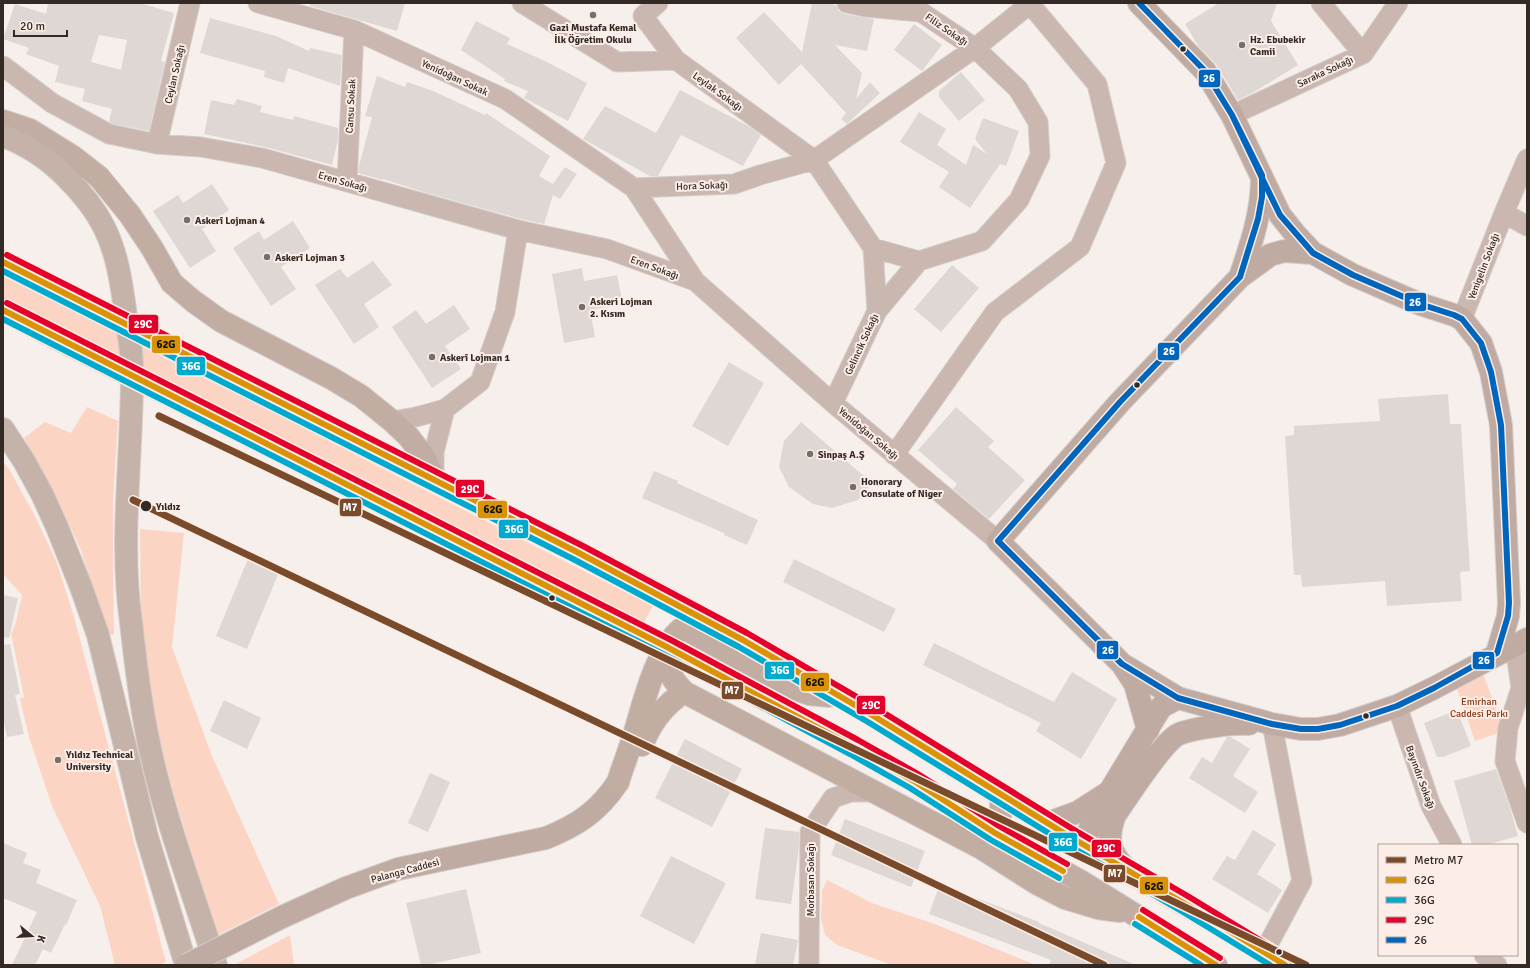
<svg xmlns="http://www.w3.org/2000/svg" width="1530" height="968" font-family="Signika,sans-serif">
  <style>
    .green { fill: #fbd4c4 }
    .building { fill: #dfd7d4; fill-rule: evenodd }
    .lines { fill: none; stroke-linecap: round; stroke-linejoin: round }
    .street-casing { stroke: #d3ccc9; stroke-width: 21 }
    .secondary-casing { stroke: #d3ccc9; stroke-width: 24 }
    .primary-casing { stroke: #d3ccc9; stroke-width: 24 }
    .highway-casing { stroke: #d3ccc9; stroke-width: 24 }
    .street { stroke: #c9b7b0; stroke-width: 19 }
    .secondary { stroke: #c0aba2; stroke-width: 22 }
    .primary { stroke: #c2ada3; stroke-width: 22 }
    .highway { stroke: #c5b3aa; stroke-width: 22 }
    .secondary-bridge-casing { stroke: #d3ccc9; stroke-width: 24; stroke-linecap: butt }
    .primary-bridge-casing { stroke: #d3ccc9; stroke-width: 24; stroke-linecap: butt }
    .secondary-bridge { stroke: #c0aba2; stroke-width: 22 }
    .primary-bridge { stroke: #c2ada3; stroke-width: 22 }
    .bus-1-casing { stroke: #fcede7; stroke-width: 9 }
    .bus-2-casing { stroke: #fcede7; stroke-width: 9 }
    .bus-3-casing { stroke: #fcede7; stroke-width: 9 }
    .bus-4-casing { stroke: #fcede7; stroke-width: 9 }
    .bus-1 { stroke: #da9306; stroke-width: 6 }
    .bus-2 { stroke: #00a9ce; stroke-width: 6 }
    .bus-3 { stroke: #e4002b; stroke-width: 6 }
    .bus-4 { stroke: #0065bd; stroke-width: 6 }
    .metro-1-casing { stroke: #fcede7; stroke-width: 10 }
    .metro-1 { stroke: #7a4b2a; stroke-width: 7 }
    .poi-dot { fill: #786f6b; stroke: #fcede7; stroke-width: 1.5 }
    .bus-dot { fill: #332a26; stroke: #fcede7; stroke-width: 1.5 }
    .labels { text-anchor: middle; stroke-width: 4; stroke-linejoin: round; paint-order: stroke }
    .poi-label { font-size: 10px; font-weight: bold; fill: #332a26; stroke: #fcede7; text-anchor: start }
    .street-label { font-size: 10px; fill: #332a26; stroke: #fcede7 }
    .stop-label { font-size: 10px; font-weight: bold; fill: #332a26; stroke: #fcede7; text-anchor: start }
    .park-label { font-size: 10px; fill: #853a15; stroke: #fcede7 }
    .line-badge { stroke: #fcede7; stroke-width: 1.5 }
    .badge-label { font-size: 11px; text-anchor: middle; font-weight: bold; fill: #fff }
    .pale-badge-label { font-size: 11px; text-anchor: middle; font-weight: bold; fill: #111 }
  </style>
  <rect width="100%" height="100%" fill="#f7efec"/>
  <path class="green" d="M3,276L653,606L644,622L368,481L3,298Z
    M87,407L118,421L113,500V560L114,635L106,634L81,550L58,501L24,438L45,422L71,433Z
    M3,462L9,469L35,516L57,563L74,617L166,962L160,965H115L100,906L52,806L29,737L20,699L24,697L11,633L15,626L22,595L3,574Z
    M140,529L184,533L172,647L212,756L279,904L216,936L174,795L153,714L141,629Z
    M1483,673L1504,731L1475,741L1455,683Z
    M827,880L872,903L932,923L1036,965H892L837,945L825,935L821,918L822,891Z
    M290,935L294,965H234Z"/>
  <path class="building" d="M48,3H140L174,13L161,61L165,62L149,131L113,124L109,121L112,109L82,101L85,89L55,82L59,66L26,54L29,48L3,39L15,4L46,14ZM99,35L127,40L121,70L91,62Z
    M310,3H405L397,31L310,6Z
    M812,3H827L836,5L839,11L844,14L874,19L867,51L835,45L862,73L856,99L870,82L880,93L847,124L841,119L846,113L801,64L779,85L736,38L764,12L802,52Z
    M1219,3H1277L1271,21L1298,65L1254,92L1238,100L1216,64L1199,47L1185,24Z
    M210,18L276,36L309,51L310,48L342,55L340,86L288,68L284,83L264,77L265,71L200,53Z
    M476,21L510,38L507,44L545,61L587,83L568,121L524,98L528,91L504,81L505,79L461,50Z
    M914,24L942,45L922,71L894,50Z
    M961,72L985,100L959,121L939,97V91Z
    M377,76L405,87L407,82L433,91L485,115L486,113L550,156L539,176L553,184L565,167L577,174L560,199L553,195L544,224L521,219L427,193L383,179V180L358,173L359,166L372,117L365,116Z
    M680,90L750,127L761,135L743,166L681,135L658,176H650L583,139L605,106L656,133Z
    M237,99L262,106L260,112L293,120L294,116L338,128V139L332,165L265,147L204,134L211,100L234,105Z
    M919,112L946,129L937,145L966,165L973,145L987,154L975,139L983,118L1019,131L1006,166L1000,164L970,208L939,187L949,172L900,142Z
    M212,184L229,210L202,229L216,251L190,268L153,211L178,195L183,203Z
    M293,221L310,248L281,267L296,289L271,306L233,248L259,231L264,240Z
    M373,261L392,285L364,304L379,327L354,344L315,285L340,269L347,278Z
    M952,265L979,288L941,332L914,309Z
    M582,268L584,281L617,275L623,304L590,310L595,337L564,343L552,274Z
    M454,305L470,329L445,346L461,369L432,388L392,327L416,310L426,324Z
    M729,362L764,383L728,446L692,426Z
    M1448,394L1450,424H1461L1470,571L1460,572L1462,601L1387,606L1385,581L1302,587L1301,575H1294L1285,436L1294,435V426L1380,421L1378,399Z
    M956,407L994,441L988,447L1025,480L989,519L953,489L957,484L918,450Z
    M801,422L872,483L858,500L832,508L813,504L789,487L779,467L784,441Z
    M654,471L678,481L677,483L758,520L747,545L724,535V533L642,498Z
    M248,559L279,572L247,649L216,636Z
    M794,559L896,609L884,632L783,582Z
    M3,595L18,598L9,638L3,637Z
    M934,643L1054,702L1072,672L1117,699L1081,759L1036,731L1041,723L923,665Z
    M10,644L20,694L15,695L24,734L7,737L3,717V645Z
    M224,700L261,718L247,749L210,731Z
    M1457,710L1471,746L1443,757H1437L1424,723Z
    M1227,737H1231L1250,749L1233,776L1258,792L1245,813L1189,778L1202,757L1212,763Z
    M685,739L742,769L712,827L655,798Z
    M1496,769L1510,808L1518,836L1486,845H1472L1454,781Z
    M430,773L450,782L428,832L408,823Z
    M845,819L925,851L911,887L831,855Z
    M765,828L799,832V848L791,904L755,899Z
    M1253,830L1276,844L1257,874L1282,890L1268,913L1212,879L1227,856L1235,860Z
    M3,843L27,853L23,863L41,870L36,883L77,900L66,925L65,924L51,953L43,949L35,965H12L37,912L3,898Z
    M671,856L726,883L694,944L640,916Z
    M940,884L1039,922V923L1136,965H1049L1051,960L929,914Z
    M466,889L481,953L427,965H421L406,903Z
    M761,933L798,940L793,965H755Z"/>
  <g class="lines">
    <defs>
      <path id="street" d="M258,3L354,30L505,99L634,188L695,281L833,403L998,541
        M522,3L617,62L676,60L814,160L873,248
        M658,3L643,16L676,60
        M1321,3L1363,54
        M3,66L52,103L109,134L157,144L201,147L262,158L518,230L607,249L695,281
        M1232,115L1363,54L1398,3
        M157,144L190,3
        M347,182L354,30
        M634,188L734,184L760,175L814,160L975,48L1031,3
        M1504,213L1527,226
        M877,311L919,261
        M1462,319L1504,213L1527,159
        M833,403L877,311L873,248L919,261L982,241L1019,200L1040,156L1038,122L1018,89L975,48L921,12L866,7L847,3
        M392,421L416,417L445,409L480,382L505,312L518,230
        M894,455L995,312L1080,247L1116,163L1097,84L1030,4
        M434,478V452L445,409
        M1515,646L1521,688L1508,728L1505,761L1527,823
        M1397,706L1431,806L1452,845
        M1264,952L1302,881L1272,724
        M1484,955L1497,965
        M809,965L810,832L833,798L851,792H876"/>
      <path id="secondary" d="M1139,3L1205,71L1232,115L1280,215L1296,235L1313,253L1353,275L1420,304L1454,315L1462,319L1481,343L1491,372L1501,425L1509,603L1508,616L1497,653
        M1240,277C1251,244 1262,213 1262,178
        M1125,666L1178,698L1272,724L1301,729H1318L1340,725L1397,706L1434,688L1527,639
        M1148,730L1135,684L1122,664L998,541L1120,402L1240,277L1270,255L1284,251L1313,253
        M1048,823L1078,812L1109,792
        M1082,844L1110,791L1161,707L1178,698
        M1127,870C1109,852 1106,839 1115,815C1127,798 1163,741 1179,734C1193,728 1234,723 1249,724
        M282,917L346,888L398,869L546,838C578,825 599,811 618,782"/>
      <path id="primary" d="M3,121L30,130L72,156L99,177L130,215L152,248L172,283L193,301L221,321L331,378L361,396L392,421L408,436L425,458L434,479
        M3,262L69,296
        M3,310L54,337
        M214,369C389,460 568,543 741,639C852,700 959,770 1068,836C1140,880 1214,920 1285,965
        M199,410L667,647L854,747L914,781L995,833L1082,882L1216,965
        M667,647C667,671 668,675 684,692L981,848L1036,883L1065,898L1098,908L1120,911
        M642,745C651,723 663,706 684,692
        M618,782C623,766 629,751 634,735C643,705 656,649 681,629L689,631L798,690L809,694L829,696
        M984,841C1000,832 1003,811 1000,794"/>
      <path id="highway" d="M3,136C28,145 48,159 66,177C81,192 95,209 104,227C117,253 121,281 125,309C127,328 132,348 132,367C133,451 119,538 131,622C135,658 139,694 146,729C161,809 191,887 216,965
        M3,429L24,461L42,494L57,527L81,587L98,635L147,837L186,965"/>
    </defs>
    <use href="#street" class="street-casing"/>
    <use href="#secondary" class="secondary-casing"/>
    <use href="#primary" class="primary-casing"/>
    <use href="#highway" class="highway-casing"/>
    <use href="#street" class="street"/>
    <use href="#secondary" class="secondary"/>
    <use href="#primary" class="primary"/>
    <use href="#highway" class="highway"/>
    <defs>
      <path id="secondary-bridge" d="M187,965L282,917"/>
      <path id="primary-bridge" d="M69,296L214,369
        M54,337L199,410"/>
    </defs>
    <use href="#secondary-bridge" class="secondary-bridge-casing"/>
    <use href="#primary-bridge" class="primary-bridge-casing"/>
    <use href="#secondary-bridge" class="secondary-bridge"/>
    <use href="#primary-bridge" class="primary-bridge"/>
    <defs>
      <path id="bus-1" d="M3,262L579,553L743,640L872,715L1067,835L1187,905L1285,965
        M3,310L667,647L854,747L914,781L995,833L1063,871
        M1139,917L1216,965"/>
      <path id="bus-2" d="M3,271L575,560L739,647L868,722L1063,842L1183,912L1270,965
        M3,319L663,654L850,754L910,788L991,840L1059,878
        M1135,924L1201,965"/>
      <path id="bus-3" d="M7,255L583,546L747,633L876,708L1071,828L1191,898L1289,958
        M7,303L671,640L858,740L918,774L999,826L1067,864
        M1143,910L1220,958"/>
      <path id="bus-4" d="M1139,3L1205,71L1232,115
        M1232,115L1262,175V178
        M1232,115L1262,178
        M1262,178L1280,215L1313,253L1353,275L1420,304L1454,315L1462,319L1481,343L1491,372L1501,425L1509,603L1508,616L1497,653L1434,688L1397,706L1340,725L1318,729H1301L1272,724L1178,698L1122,664L998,541L1120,402L1240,277L1258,219L1262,197Z"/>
    </defs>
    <use href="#bus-1" class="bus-1-casing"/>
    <use href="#bus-2" class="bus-2-casing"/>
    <use href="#bus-3" class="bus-3-casing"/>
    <use href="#bus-4" class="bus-4-casing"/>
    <use href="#bus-1" class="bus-1"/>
    <use href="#bus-2" class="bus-2"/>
    <use href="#bus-3" class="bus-3"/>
    <use href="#bus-4" class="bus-4"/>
    <defs>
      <path id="metro-1" d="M159,416L1306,965
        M133,500L1104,965"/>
    </defs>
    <use href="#metro-1" class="metro-1-casing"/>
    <use href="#metro-1" class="metro-1"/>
  </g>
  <g class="poi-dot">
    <circle cx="593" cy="15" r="4"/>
    <circle cx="1242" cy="45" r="4"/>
    <circle cx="187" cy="220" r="4"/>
    <circle cx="267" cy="257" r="4"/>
    <circle cx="582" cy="307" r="4"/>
    <circle cx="432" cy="357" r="4"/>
    <circle cx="810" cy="454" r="4"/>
    <circle cx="853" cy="487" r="4"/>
    <circle cx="58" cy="760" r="4"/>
  </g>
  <g class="bus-dot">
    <circle cx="1183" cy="49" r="3.5"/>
    <circle cx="1137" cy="385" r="3.5"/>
    <circle cx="146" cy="506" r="6"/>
    <circle cx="552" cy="598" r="3.5"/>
    <circle cx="1366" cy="716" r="3.5"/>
    <circle cx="1279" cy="952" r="3.5"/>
  </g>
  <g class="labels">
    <g class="poi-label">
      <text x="593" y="31" text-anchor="middle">Gazi Mustafa Kemal<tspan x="593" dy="12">İlk Öğretim Okulu</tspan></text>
      <text x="1250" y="43">Hz. Ebubekir<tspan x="1250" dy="12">Camii</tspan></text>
      <text x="195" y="224">Askerî Lojman 4</text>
      <text x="275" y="261">Askerî Lojman 3</text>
      <text x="590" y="305">Askeri Lojman<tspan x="590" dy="12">2. Kısım</tspan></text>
      <text x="440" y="361">Askerî Lojman 1</text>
      <text x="818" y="458">Sinpaş A.Ş</text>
      <text x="861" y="485">Honorary<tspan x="861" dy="12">Consulate of Niger</tspan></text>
      <text x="66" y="758">Yıldız Technical<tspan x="66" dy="12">University</tspan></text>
    </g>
    <g class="street-label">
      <text transform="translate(947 29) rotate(34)" y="4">Filiz Sokağı</text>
      <text transform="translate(1325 71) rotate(-25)" y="4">Saraka Sokağı</text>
      <text transform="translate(174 74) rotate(-77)" y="4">Ceylan Sokağı</text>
      <text transform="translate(455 77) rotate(25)" y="4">Yenidoğan Sokak</text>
      <text transform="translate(718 91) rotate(36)" y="4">Leylak Sokağı</text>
      <text transform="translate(350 106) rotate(-87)" y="4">Cansu Sokak</text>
      <text transform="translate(343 181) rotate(16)" y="4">Eren Sokağı</text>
      <text transform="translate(702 185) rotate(-2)" y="4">Hora Sokağı</text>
      <text transform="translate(1483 266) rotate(-69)" y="4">Yenigelin Sokağı</text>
      <text transform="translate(655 267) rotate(20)" y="4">Eren Sokağı</text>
      <text transform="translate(861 344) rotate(-65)" y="4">Gelincik Sokağı</text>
      <text transform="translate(869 433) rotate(40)" y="4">Yenidoğan Sokağı</text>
      <text transform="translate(1421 777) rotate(70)" y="4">Bayındır Sokağı</text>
      <text transform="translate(405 870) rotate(-15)" y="4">Palanga Caddesi</text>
      <text transform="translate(810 880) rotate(-90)" y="4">Morbasan Sokağı</text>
    </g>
    <g class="stop-label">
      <text x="156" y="510">Yıldız</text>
    </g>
    <g class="park-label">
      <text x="1479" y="705">Emirhan<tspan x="1479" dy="12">Caddesi Parkı</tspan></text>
    </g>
  </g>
  <g class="line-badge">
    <rect x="1198" y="69" width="23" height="19" rx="4" fill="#0065bd"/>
    <rect x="1404" y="292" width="23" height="20" rx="4" fill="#0065bd"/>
    <rect x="128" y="314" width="31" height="20" rx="4" fill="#e4002b"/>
    <rect x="151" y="335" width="30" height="19" rx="4" fill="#da9306"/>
    <rect x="1157" y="342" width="23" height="19" rx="4" fill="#0065bd"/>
    <rect x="176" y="356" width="30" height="20" rx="4" fill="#00a9ce"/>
    <rect x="455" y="479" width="30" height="19" rx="4" fill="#e4002b"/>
    <rect x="339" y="498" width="23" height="19" rx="4" fill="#7a4b2a"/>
    <rect x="477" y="500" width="31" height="19" rx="4" fill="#da9306"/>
    <rect x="498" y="519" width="31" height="20" rx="4" fill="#00a9ce"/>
    <rect x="1096" y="640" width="23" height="20" rx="4" fill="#0065bd"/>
    <rect x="1472" y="651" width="23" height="19" rx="4" fill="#0065bd"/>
    <rect x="764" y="661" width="31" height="19" rx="4" fill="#00a9ce"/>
    <rect x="800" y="672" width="30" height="20" rx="4" fill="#da9306"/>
    <rect x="721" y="681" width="23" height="19" rx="4" fill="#7a4b2a"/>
    <rect x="856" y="695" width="30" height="20" rx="4" fill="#e4002b"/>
    <rect x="1048" y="832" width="30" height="20" rx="4" fill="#00a9ce"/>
    <rect x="1091" y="839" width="31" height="19" rx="4" fill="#e4002b"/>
    <rect x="1103" y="864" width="23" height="19" rx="4" fill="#7a4b2a"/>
    <rect x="1139" y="876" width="30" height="19" rx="4" fill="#da9306"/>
  </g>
  <g class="badge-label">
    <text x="1209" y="82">26</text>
    <text x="1415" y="306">26</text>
    <text x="143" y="328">29C</text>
    <text x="1169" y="355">26</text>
    <text x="191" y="370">36G</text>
    <text x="470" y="493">29C</text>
    <text x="350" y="511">M7</text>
    <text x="514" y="533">36G</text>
    <text x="1108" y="654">26</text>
    <text x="1484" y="664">26</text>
    <text x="780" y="674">36G</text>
    <text x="732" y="694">M7</text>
    <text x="871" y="709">29C</text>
    <text x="1063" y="846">36G</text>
    <text x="1106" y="852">29C</text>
    <text x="1115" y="877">M7</text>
  </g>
  <g class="pale-badge-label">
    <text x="166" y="348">62G</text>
    <text x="493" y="513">62G</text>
    <text x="815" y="686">62G</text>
    <text x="1154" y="890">62G</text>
  </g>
  <rect width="1530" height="968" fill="none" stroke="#332a26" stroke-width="8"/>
  <rect x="1378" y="844" width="140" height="112" fill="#fcede7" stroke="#ac9f9a"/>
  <rect x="1386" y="857" width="20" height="6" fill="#7a4b2a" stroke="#ac9f9a"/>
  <text x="1414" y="864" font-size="12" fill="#332a26">Metro M7</text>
  <rect x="1386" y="877" width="20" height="6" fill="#da9306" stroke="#ac9f9a"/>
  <text x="1414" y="884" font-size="12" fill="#332a26">62G</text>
  <rect x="1386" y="897" width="20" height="6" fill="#00a9ce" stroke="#ac9f9a"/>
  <text x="1414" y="904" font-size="12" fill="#332a26">36G</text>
  <rect x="1386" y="917" width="20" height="6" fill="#e4002b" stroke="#ac9f9a"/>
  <text x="1414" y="924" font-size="12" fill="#332a26">29C</text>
  <rect x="1386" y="937" width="20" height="6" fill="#0065bd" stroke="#ac9f9a"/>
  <text x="1414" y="944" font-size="12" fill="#332a26">26</text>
  <g transform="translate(32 936) rotate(108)" stroke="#fcede7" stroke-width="3" paint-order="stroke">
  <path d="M0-3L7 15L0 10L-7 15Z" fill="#332a26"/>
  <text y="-6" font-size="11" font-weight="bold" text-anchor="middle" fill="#332a26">K</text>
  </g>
  <path d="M14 30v6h53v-6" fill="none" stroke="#332a26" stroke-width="2"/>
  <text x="20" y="30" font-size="12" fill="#332a26" stroke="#fcede7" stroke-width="3" paint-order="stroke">20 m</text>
</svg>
